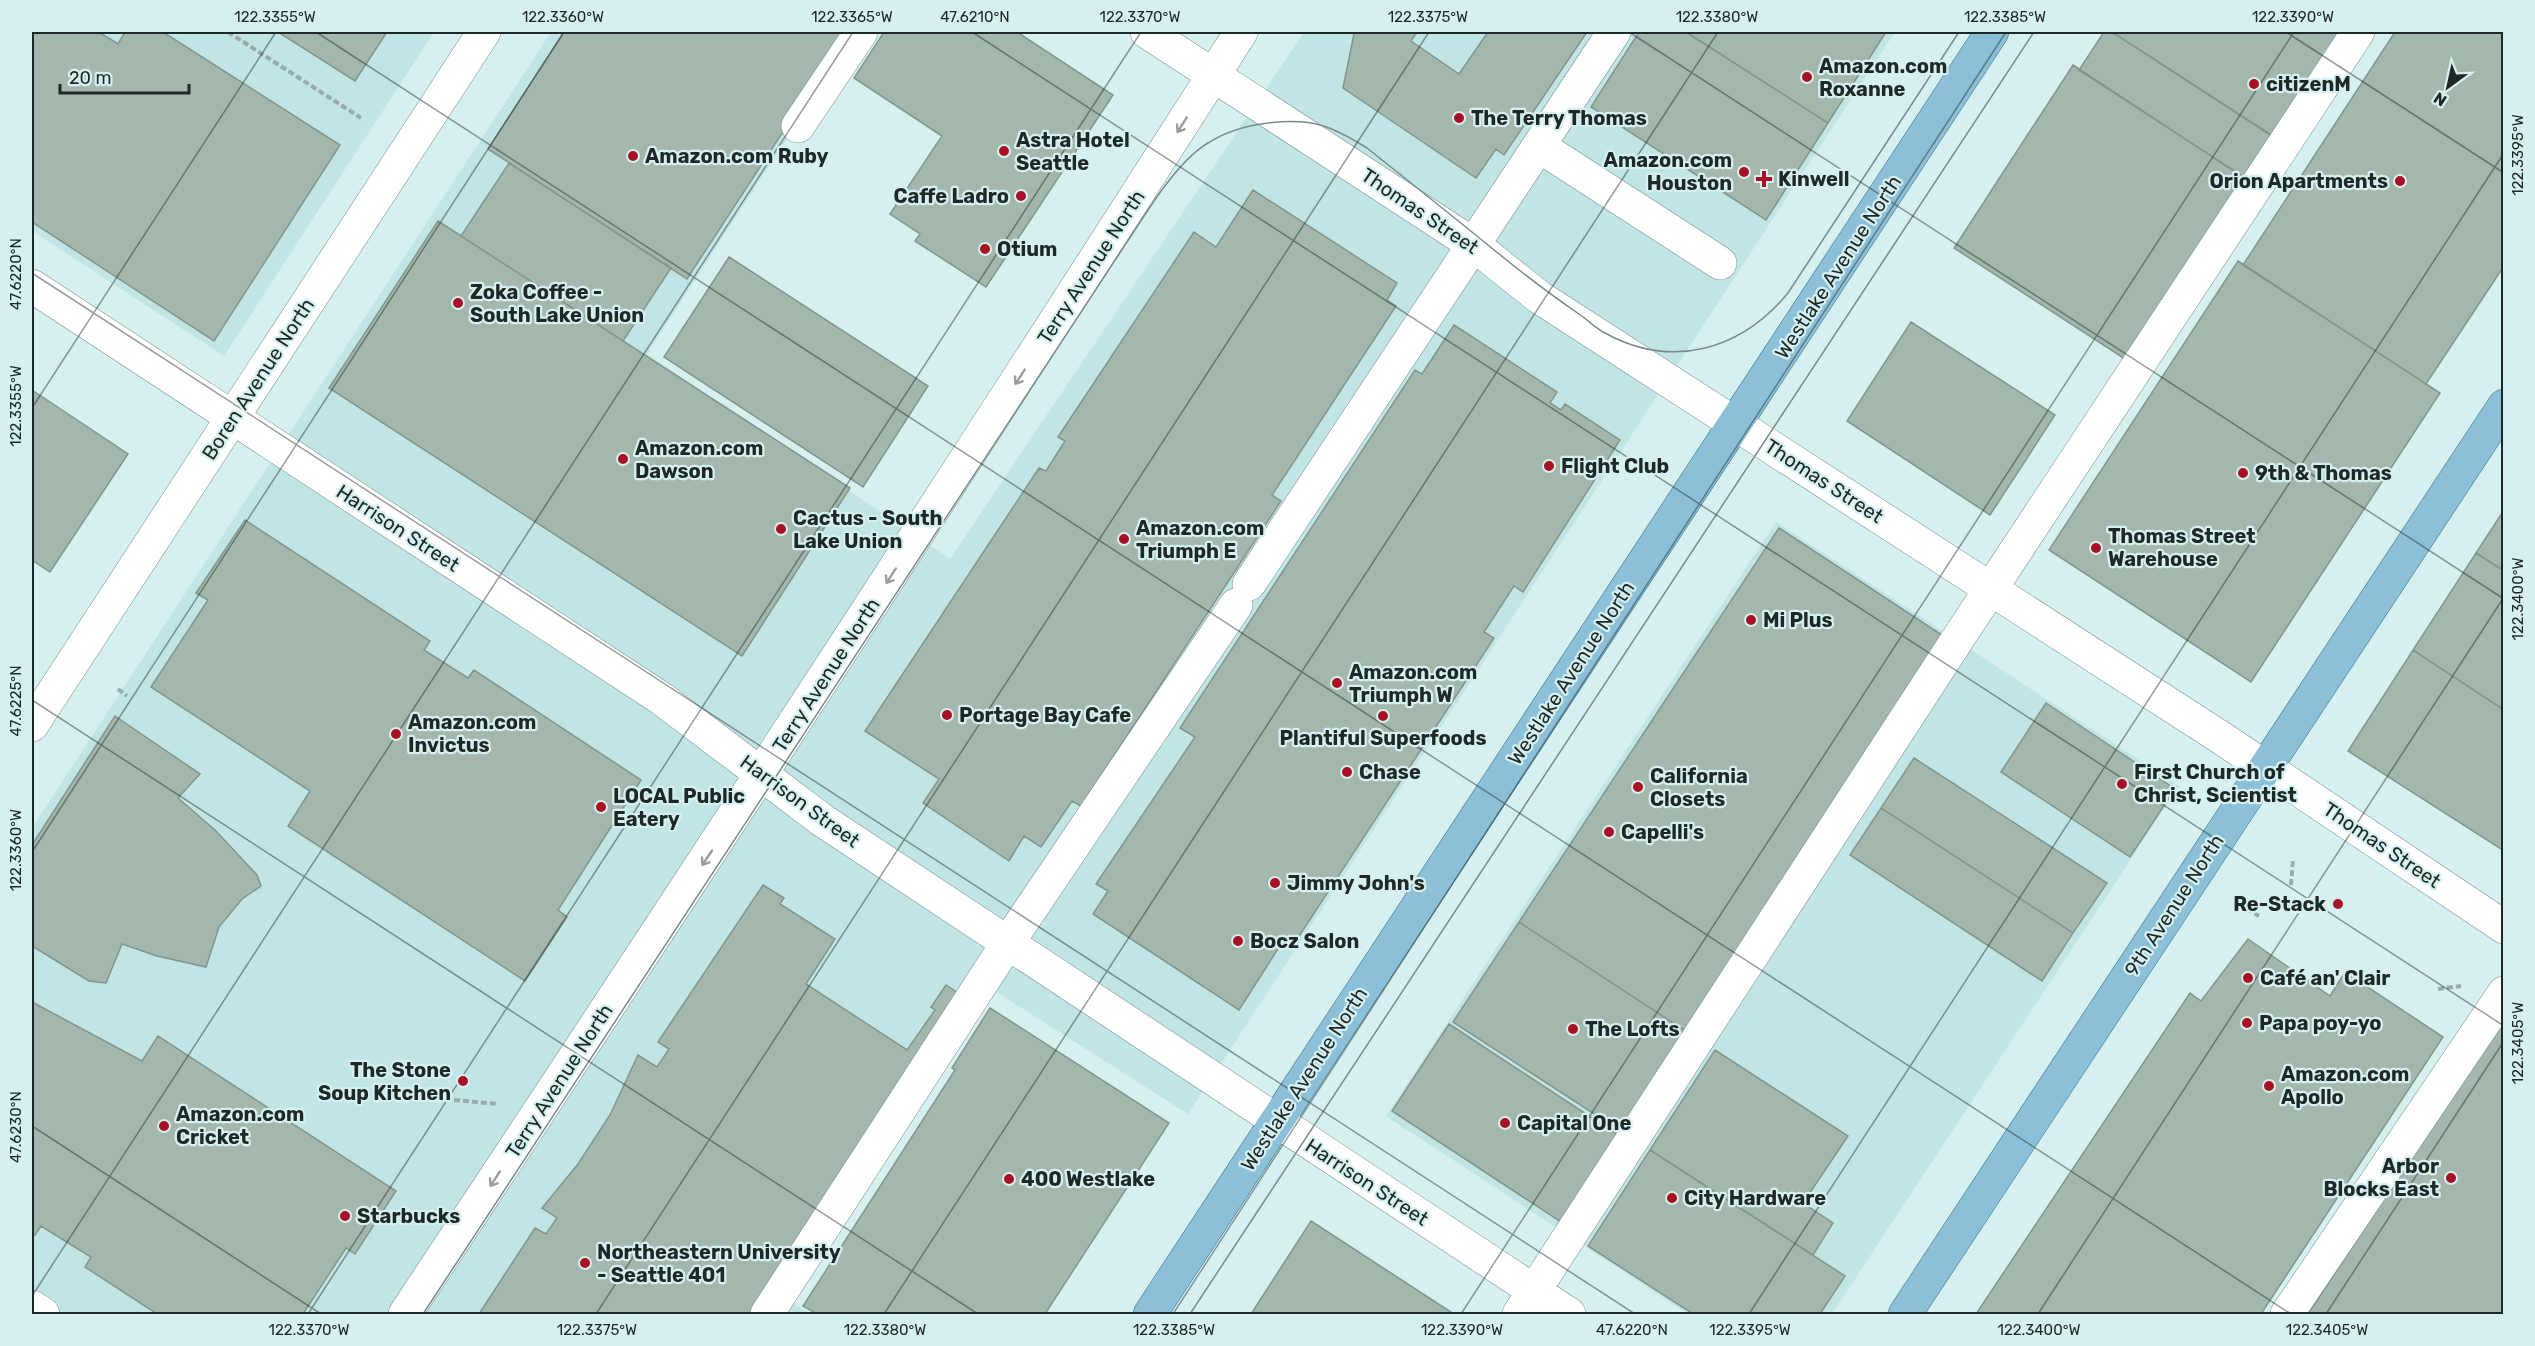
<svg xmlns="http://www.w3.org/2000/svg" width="2535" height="1346" font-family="Rubik,sans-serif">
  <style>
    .built { fill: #c1e4e4 }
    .building { fill: #a3b7ac; stroke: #83968c; stroke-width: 1.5 }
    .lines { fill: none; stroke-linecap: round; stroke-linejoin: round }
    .minor-casing { stroke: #789090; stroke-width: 34 }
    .major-casing { stroke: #34708a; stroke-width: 34 }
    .path { stroke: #98acac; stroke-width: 4; stroke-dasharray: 6 3; stroke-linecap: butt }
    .minor { stroke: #fff; stroke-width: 33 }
    .major { stroke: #8cc0d8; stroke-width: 33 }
    .tram { stroke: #798b8b; stroke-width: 1.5 }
    .oneway { stroke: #9a9e9e }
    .ticks { fill: none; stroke: #1e2828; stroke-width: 1.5; stroke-opacity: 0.45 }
    .poi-dot { fill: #a81024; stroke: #d6f0f0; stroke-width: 2 }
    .labels { text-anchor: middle; stroke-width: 4.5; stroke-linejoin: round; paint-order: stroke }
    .poi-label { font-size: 20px; font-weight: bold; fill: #1e2828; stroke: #d6f0f0; text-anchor: start }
    .street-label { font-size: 20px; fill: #1e2828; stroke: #d6f0f0 }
    .neatline { fill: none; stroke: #1e2828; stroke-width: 2 }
    .ticks-label { font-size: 15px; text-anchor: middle; fill: #1e2828 }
  </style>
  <rect width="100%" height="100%" fill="#d6f0f0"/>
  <path class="built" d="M32,32H434L224,356L32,231Z
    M551,32H856L647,354L950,559L1304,32H1895L1188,1114L987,986L789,1301L810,1314H32V828Z
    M1776,522L2179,786L1832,1314H1688L1386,1116Z"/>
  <path class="building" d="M32,32H99L118,44L125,32H163L340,145L214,341L32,222Z
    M278,32H387L355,81Z
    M564,32H848L687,279L488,149Z
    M884,32H1017L1113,95L986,287L915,241L920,234L890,214L942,136L854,78Z
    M1351,32H1417L1411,41L1459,74L1488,32H1587L1504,155L1496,149L1476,178L1343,88L1354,34Z
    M1639,32H1686L1828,123L1766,220L1591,107Z
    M1686,32H1886L1828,123Z
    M2104,32H2112L2272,136L2245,178L2079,70Z
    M2112,32H2350L2279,140Z
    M2395,32H2504V266L2426,384L2243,265Z
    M2073,65L2249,181L2131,363L1954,248Z
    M509,163L671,268L623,341L461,236Z
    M1253,190L1397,283L1387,300L1396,306L1272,495L1281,501L1081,806L1072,801L1041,847L1024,836L1009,861L923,803L939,779L865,731L1039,468L1046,471L1065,441L1058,437L1194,232L1216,247Z
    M438,221L850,488L742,656L329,388Z
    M729,257L928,386L863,487L664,357Z
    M2238,261L2440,393L2251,682L2049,550Z
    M1911,322L2055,415L1990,515L1847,421Z
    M1454,325L1557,392L1550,403L1561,410L1565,404L1620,440L1523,592L1514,586L1484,632L1494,638L1292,947L1283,941L1239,1010L1093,914L1108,891L1096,884L1195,737L1180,728L1415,370L1422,374Z
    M32,390L128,454L50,572L32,560Z
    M2504,510V571L2476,553Z
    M245,520L430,641L424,650L468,678L474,670L641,780L558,910L567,917L525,981L288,826L310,791L151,687L208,600L196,593Z
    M1779,528L1948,639L1693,1036L1519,922Z
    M2476,553L2504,571V710L2413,650Z
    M2413,650L2504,710V851L2348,751Z
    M2046,703L2175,789L2130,857L2001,772Z
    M115,716L200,774L178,798L215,830L257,875L261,886L242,899L219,927L206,967L157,956L122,944L106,983L89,981L32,946V845Z
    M1914,758L2107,883L2073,933L1881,808Z
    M1881,808L2073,933L2042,981L1850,855Z
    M763,885L784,898L780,904L835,939L806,984L907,1050L935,1010L931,1007L946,985L961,995L749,1314H479L535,1228L546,1234L557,1218L542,1208L578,1164L610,1115L638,1055L657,1067L669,1049L658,1042Z
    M1519,922L1693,1036L1628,1136L1453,1022Z
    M2248,939L2330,996L2345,972L2443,1037L2261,1314H1976L2190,993L2201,1001Z
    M32,1002L142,1061L158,1036L396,1191L355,1254L346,1248L303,1314H157L85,1267L91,1257L41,1226L35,1235L32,1233Z
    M990,1008L1169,1123L1045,1314H817L803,1306L955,1070L952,1068Z
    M2504,1022V1314H2308L2488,1042Z
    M1449,1024L1618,1135L1561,1222L1392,1111Z
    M1715,1050L1848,1136L1803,1203L1833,1223L1813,1255L1650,1150Z
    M1650,1150L1845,1276L1820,1314H1693L1588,1246Z
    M1311,1221L1454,1314H1251Z"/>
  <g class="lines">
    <defs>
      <path id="minor" d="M1147,32L1474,245L1539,297L2223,739L2504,927
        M798,126L861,32
        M1539,146L1720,263
        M32,286L662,699L822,820L1569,1314
        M1249,584L1614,32
        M32,725L484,32
        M32,1307L43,1314
        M405,1314C687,889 966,462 1241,32
        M767,1314L1007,944L1236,605
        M1519,1314L1957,640L2358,32
        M2287,1314L2504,993"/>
      <path id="major" d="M1150,1314L1992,32
        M1905,1314L2504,406"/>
    </defs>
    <use href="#minor" class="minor-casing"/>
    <use href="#major" class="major-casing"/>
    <path class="path" d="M228,32L361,118
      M118,689L127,696
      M2291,885L2293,859
      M2247,909L2259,916
      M2438,989L2461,986
      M454,1100L498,1104"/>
    <use href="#minor" class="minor"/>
    <use href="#major" class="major"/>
    <path class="tram" d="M423,1314L1150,207C1182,159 1208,130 1268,123C1312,118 1330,125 1367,148C1411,183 1455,218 1499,254C1525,275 1551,295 1579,314C1588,320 1595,328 1605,333C1672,370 1741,350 1788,293L1959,32
      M1190,1314L2034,32"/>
  </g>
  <defs><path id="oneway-shaft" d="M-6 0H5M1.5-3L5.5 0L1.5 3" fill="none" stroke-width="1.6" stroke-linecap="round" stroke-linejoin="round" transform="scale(1.5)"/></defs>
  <g class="oneway">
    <use href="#oneway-shaft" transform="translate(1182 125) rotate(122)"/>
    <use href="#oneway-shaft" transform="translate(1020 377) rotate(123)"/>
    <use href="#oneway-shaft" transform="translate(891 576) rotate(123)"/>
    <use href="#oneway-shaft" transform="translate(707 858) rotate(124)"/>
    <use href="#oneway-shaft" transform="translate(495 1179) rotate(123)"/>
  </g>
  <path class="ticks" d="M316,32L2291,1314M972,32L2504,1026M1629,32L2504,599M2286,32L2504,173M32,273L1635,1314M32,408L276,32M32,700L978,1314M32,852L564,32M32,1126L321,1314M32,1296L853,32M308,1314L1141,32M596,1314L1429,32M884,1314L1718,32M1173,1314L2006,32M1461,1314L2294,32M1749,1314L2504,153M2038,1314L2504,597M2326,1314L2504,1041"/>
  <g class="poi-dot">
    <circle cx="1807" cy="77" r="6"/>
    <circle cx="2254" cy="84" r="6"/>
    <circle cx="1459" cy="118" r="6"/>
    <circle cx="1004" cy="151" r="6"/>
    <circle cx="633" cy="156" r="6"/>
    <circle cx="1744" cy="172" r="6"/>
    <path d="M1761 170h6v6h6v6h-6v6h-6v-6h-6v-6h6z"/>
    <circle cx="2400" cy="181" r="6"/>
    <circle cx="1021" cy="196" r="6"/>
    <circle cx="985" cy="249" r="6"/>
    <circle cx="458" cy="303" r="6"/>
    <circle cx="623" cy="459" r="6"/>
    <circle cx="1549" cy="466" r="6"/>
    <circle cx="2243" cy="473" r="6"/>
    <circle cx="781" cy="529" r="6"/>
    <circle cx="1124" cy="539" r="6"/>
    <circle cx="2096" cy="548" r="6"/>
    <circle cx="1751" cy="620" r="6"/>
    <circle cx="1337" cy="683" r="6"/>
    <circle cx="947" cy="715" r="6"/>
    <circle cx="1383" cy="716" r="6"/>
    <circle cx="396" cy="734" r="6"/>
    <circle cx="1347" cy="772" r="6"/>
    <circle cx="2122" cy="784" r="6"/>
    <circle cx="1638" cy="787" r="6"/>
    <circle cx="601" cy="807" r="6"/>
    <circle cx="1609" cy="832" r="6"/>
    <circle cx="1275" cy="883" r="6"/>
    <circle cx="2338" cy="904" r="6"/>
    <circle cx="1238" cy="941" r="6"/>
    <circle cx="2248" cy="978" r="6"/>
    <circle cx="2247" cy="1023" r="6"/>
    <circle cx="1573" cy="1029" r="6"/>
    <circle cx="463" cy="1081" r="6"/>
    <circle cx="2269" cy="1086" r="6"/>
    <circle cx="1505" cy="1123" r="6"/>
    <circle cx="164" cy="1126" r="6"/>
    <circle cx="2451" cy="1178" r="6"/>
    <circle cx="1009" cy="1179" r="6"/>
    <circle cx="1672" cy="1198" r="6"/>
    <circle cx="345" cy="1216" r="6"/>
    <circle cx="585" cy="1263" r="6"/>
  </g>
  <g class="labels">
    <g class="poi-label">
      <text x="1819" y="73">Amazon.com<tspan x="1819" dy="23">Roxanne</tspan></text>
      <text x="2266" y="91">citizenM</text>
      <text x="1471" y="125">The Terry Thomas</text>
      <text x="1016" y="147">Astra Hotel<tspan x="1016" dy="23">Seattle</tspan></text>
      <text x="645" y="163">Amazon.com Ruby</text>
      <text x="1732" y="167" text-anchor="end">Amazon.com<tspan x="1732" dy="23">Houston</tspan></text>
      <text x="1778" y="186">Kinwell</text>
      <text x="2388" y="188" text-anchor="end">Orion Apartments</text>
      <text x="1009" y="203" text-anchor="end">Caffe Ladro</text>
      <text x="997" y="256">Otium</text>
      <text x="470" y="299">Zoka Coffee -<tspan x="470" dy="23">South Lake Union</tspan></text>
      <text x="635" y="455">Amazon.com<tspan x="635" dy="23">Dawson</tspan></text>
      <text x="1561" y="473">Flight Club</text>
      <text x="2255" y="480">9th &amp; Thomas</text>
      <text x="793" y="525">Cactus - South<tspan x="793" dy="23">Lake Union</tspan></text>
      <text x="1136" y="535">Amazon.com<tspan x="1136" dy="23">Triumph E</tspan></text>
      <text x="2108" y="543">Thomas Street<tspan x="2108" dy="23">Warehouse</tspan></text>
      <text x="1763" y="627">Mi Plus</text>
      <text x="1349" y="679">Amazon.com<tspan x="1349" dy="23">Triumph W</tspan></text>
      <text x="959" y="722">Portage Bay Cafe</text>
      <text x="408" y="729">Amazon.com<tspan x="408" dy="23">Invictus</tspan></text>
      <text x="1383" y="745" text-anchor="middle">Plantiful Superfoods</text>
      <text x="1359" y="779">Chase</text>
      <text x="2134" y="779">First Church of<tspan x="2134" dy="23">Christ, Scientist</tspan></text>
      <text x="1650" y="783">California<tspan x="1650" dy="23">Closets</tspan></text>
      <text x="613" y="803">LOCAL Public<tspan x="613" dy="23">Eatery</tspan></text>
      <text x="1621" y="839">Capelli's</text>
      <text x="1287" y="890">Jimmy John's</text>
      <text x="2326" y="911" text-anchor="end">Re-Stack</text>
      <text x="1250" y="948">Bocz Salon</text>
      <text x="2260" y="985">Café an' Clair</text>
      <text x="2259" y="1030">Papa poy-yo</text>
      <text x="1585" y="1036">The Lofts</text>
      <text x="451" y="1077" text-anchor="end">The Stone<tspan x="451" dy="23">Soup Kitchen</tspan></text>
      <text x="2281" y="1081">Amazon.com<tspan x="2281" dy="23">Apollo</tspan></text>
      <text x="176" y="1121">Amazon.com<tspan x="176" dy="23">Cricket</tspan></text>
      <text x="1517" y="1130">Capital One</text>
      <text x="2439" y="1173" text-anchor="end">Arbor<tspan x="2439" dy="23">Blocks East</tspan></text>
      <text x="1021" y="1186">400 Westlake</text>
      <text x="1684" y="1205">City Hardware</text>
      <text x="357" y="1223">Starbucks</text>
      <text x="597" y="1259">Northeastern University<tspan x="597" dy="23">- Seattle 401</tspan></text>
    </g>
    <g class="street-label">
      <text transform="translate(1420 211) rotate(34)" y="7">Thomas Street</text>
      <text transform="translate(1091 267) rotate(-57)" y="7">Terry Avenue North</text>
      <text transform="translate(1838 267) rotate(-57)" y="7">Westlake Avenue North</text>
      <text transform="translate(258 379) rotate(-57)" y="7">Boren Avenue North</text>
      <text transform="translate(1824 481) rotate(33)" y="7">Thomas Street</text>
      <text transform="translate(398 528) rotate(33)" y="7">Harrison Street</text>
      <text transform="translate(1571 673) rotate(-57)" y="7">Westlake Avenue North</text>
      <text transform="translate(826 675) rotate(-57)" y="7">Terry Avenue North</text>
      <text transform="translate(800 801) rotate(36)" y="7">Harrison Street</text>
      <text transform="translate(2382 845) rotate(34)" y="7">Thomas Street</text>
      <text transform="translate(2174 905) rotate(-57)" y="7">9th Avenue North</text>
      <text transform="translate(1304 1079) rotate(-57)" y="7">Westlake Avenue North</text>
      <text transform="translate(559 1081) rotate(-57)" y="7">Terry Avenue North</text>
      <text transform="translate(1367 1182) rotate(33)" y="7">Harrison Street</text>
    </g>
  </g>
  <rect width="2535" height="1346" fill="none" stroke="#d6f0f0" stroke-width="66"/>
  <g transform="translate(2448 87) rotate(213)" stroke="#d6f0f0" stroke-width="4.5" paint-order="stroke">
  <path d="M0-4.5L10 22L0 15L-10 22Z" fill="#1e2828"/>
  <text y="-9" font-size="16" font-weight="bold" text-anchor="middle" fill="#1e2828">N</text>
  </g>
  <path d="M60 84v9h129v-9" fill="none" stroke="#1e2828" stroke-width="3"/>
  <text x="69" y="84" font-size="18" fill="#1e2828" stroke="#d6f0f0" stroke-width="4.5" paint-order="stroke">20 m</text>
  <rect x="33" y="33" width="2469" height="1280" class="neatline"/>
  <g class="ticks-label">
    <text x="275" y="22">122.3355°W</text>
    <text x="563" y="22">122.3360°W</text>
    <text x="852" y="22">122.3365°W</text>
    <text x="975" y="22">47.6210°N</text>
    <text x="1140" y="22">122.3370°W</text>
    <text x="1428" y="22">122.3375°W</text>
    <text x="1717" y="22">122.3380°W</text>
    <text x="2005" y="22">122.3385°W</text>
    <text x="2293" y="22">122.3390°W</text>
    <text transform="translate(2518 155) rotate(-90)" y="5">122.3395°W</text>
    <text transform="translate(16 274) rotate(-90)" y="5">47.6220°N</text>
    <text transform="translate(16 406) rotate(-90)" y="5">122.3355°W</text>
    <text transform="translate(2518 599) rotate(-90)" y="5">122.3400°W</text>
    <text transform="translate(16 701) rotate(-90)" y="5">47.6225°N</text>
    <text transform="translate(16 850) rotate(-90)" y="5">122.3360°W</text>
    <text transform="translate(2518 1043) rotate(-90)" y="5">122.3405°W</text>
    <text transform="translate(16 1127) rotate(-90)" y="5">47.6230°N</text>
    <text x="309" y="1335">122.3370°W</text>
    <text x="597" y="1335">122.3375°W</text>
    <text x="885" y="1335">122.3380°W</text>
    <text x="1174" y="1335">122.3385°W</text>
    <text x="1462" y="1335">122.3390°W</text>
    <text x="1632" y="1335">47.6220°N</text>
    <text x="1750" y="1335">122.3395°W</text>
    <text x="2039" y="1335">122.3400°W</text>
    <text x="2327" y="1335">122.3405°W</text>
  </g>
</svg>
